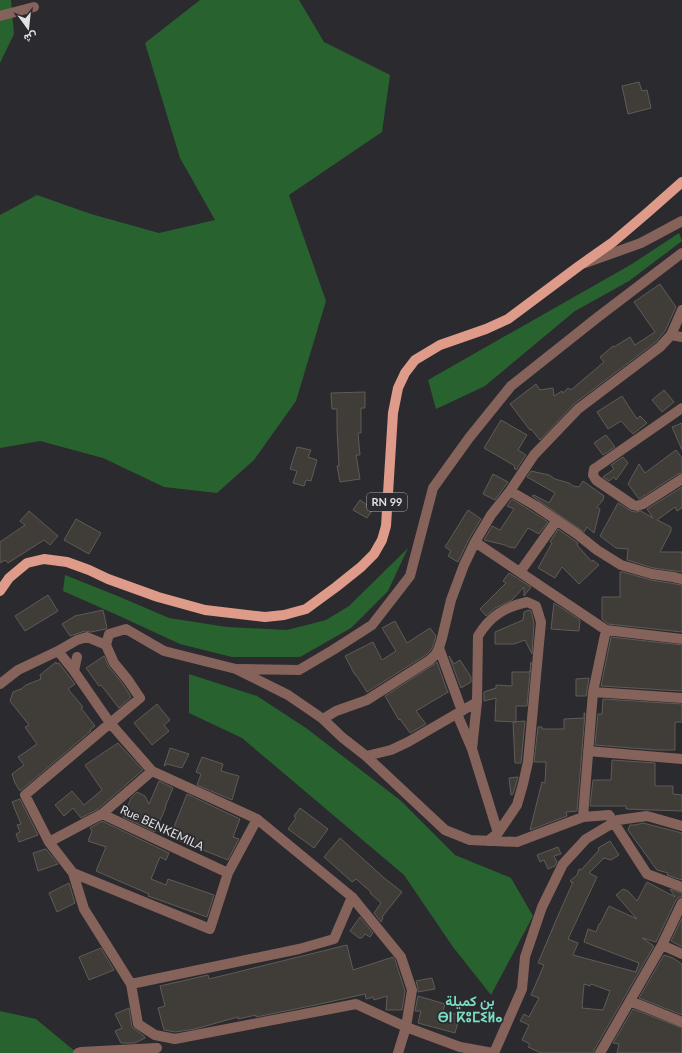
<svg xmlns="http://www.w3.org/2000/svg" width="682" height="1053" font-family="Lato,Vazirmatn,'Noto Sans Tifinagh',sans-serif">
  <style>
    .forest { fill: #28622e }
    .building { fill: #403d39; stroke: #5f5b57; fill-rule: evenodd }
    .lines { fill: none; stroke-linecap: round; stroke-linejoin: round }
    .minor { stroke: #85635b; stroke-width: 10 }
    .major { stroke: #df9b89; stroke-width: 10 }
    .labels { text-anchor: middle; stroke-width: 3.5; stroke-linejoin: round; paint-order: stroke }
    .shield { fill: #2b2a2e; stroke: #aaa9ad; stroke-width: 1 }
    .shield-label { font-size: 11px; font-weight: bold; fill: #e1e0e3 }
    .street-label { font-size: 12px; fill: #e1e0e3; stroke: #2b2a2e }
    .quarter-label { font-size: 14px; font-weight: bold; fill: #79dcc3; stroke: #2b2a2e }
  </style>
  <rect width="100%" height="100%" fill="#2b2a2e"/>
  <path class="forest" d="M0,0H11L14,34L0,63Z
    M200,0H299L324,42L390,75L382,132L289,195L326,301L296,401L254,460L217,493L164,487L103,458L40,441L0,448V215L37,195L91,214L159,233L215,220L180,158L145,43Z
    M679,233L682,241L629,281L575,311L485,386L436,409L428,380L632,264Z
    M408,548L388,591L351,628L300,657H232L180,644L115,614L63,591L65,575L120,597L169,618L227,627L287,630L326,620L349,606Z
    M189,674L257,696L306,728L400,800L455,855L511,878L533,916L491,995L453,947L404,875L242,738L189,713Z
    M0,1011L36,1019L77,1053H0Z"/>
  <path class="building" d="M639,82L642,91L647,90L651,108L628,114L622,86Z
    M660,284L676,307L665,331L656,342L574,404L540,440L531,429L530,430L510,404L536,384L540,390L553,388L554,396L562,391L563,393L568,388L571,390L604,362L600,357L613,346L614,347L630,337L635,345L655,332L634,302Z
    M664,390L674,402L662,412L652,400Z
    M365,392V408H361V433H358L360,455H356L360,479L340,482L337,466H339L337,429V409H332L331,393Z
    M622,396L637,419L640,416L647,423L633,434L621,421L608,429L597,412Z
    M501,420L527,435L518,450L526,455L516,470L514,468L515,466L484,448Z
    M682,423V450L672,427Z
    M606,435L615,447L603,455L594,443Z
    M297,447L311,450L308,457L317,460L311,481L306,480L304,486L293,483L297,471L290,469Z
    M676,450L682,458V473L678,474L639,499L628,484L639,464L645,473Z
    M623,457L628,463L616,480L614,477L609,481L603,477L614,469L611,465Z
    M531,471L549,475L555,479L569,483L573,486L579,487L583,481L604,496L603,500L597,507L600,509L594,533L587,527L584,532L532,496L534,495L549,503L555,493L527,477Z
    M493,474L508,482L495,500L483,494Z
    M682,487V508L677,511L675,507L657,520L671,527V531L660,552H682V572L653,568L627,560L628,549L616,548L600,536L618,503L631,511L636,512L641,511L653,518L647,509Z
    M512,499L533,512L548,522L539,534L528,528L515,548L509,547L505,545L484,540L492,526L500,530L514,509L507,506Z
    M360,500L373,509L367,518L353,510Z
    M468,510L481,519L469,539L458,562L448,556L451,551L445,547Z
    M29,511L58,536L50,545L44,540L8,563L5,560L0,563V542L25,525L20,521Z
    M76,519L101,533L89,554L64,540Z
    M558,529L578,543L577,545L592,562L593,560L599,565L579,584L562,567L555,578L538,568L552,543L550,542Z
    M620,572H623L651,580L682,585V632L608,624L602,619V597H620Z
    M509,573L531,587L524,596V587L512,600L495,608L486,616L480,609L506,583L503,581Z
    M48,595L58,611L25,631L15,616Z
    M554,603L580,620L579,631L551,629Z
    M103,610L107,628L106,629L91,632L85,631L70,636L62,624L75,616Z
    M529,610L531,611L534,623L532,654L525,640L514,644H495V632L523,620L524,612Z
    M395,621L407,643L430,628L436,636L433,646L431,650L426,655L367,692L356,675H355L345,656L373,642L382,660L396,651L382,628Z
    M611,637L682,645V691L601,686Z
    M104,656L109,667L123,684L131,697L119,708L101,685L99,686L86,668Z
    M449,656L454,664L460,660L471,677V682L461,688Z
    M56,662L57,664L59,663L75,684L68,689L83,707L81,708L95,726L90,730L91,731L20,791L15,783L12,774L24,765L18,757L37,744L25,727L29,725L10,701L13,692L21,689L26,685L41,679L40,675Z
    M437,662L448,693V692L416,711L426,724L410,733L400,719L399,720L385,696L433,665Z
    M531,662L527,706H516V722L495,721L496,698L484,701V692L496,688V685L512,686V672H530Z
    M589,678L586,696H576V679Z
    M603,699L682,704V722H675V750H657L595,745L598,714H602Z
    M157,704L170,720L164,725L169,731L152,745L134,723Z
    M584,713H585L577,811L566,812L567,816L530,830L542,782L545,783L546,762H534L538,727H542V729H564V719L584,718Z
    M525,721L521,763H515L513,722Z
    M118,743L143,770L98,809L81,818L73,808L64,816L55,805L72,791L84,805L102,790L85,765Z
    M170,748L189,754L182,768L167,764L164,766Z
    M202,757L223,764L221,771L239,776L232,800L197,785L201,774L196,772Z
    M612,760L655,763V786H673V794L682,795V811L626,809V806H590L593,780H611Z
    M518,777L513,794L511,795L509,778Z
    M159,781L173,788L165,807H166L155,832L123,817L131,798L137,792L145,796L149,804Z
    M187,794L240,819L233,837L239,839L228,860L170,837Z
    M20,799L38,835L19,842L16,834L20,832L17,825L21,824L12,802Z
    M300,808L328,829L314,848L288,829L296,818L294,816Z
    M102,821L169,853L166,860L160,857L151,879L166,885L168,879L214,895L207,917L148,896L149,894L96,871L106,847L88,841L92,831L90,828Z
    M643,823L682,833V880L667,875L668,873L657,870L628,830L630,825H635Z
    M340,838L383,877L402,892L382,917L383,918L381,922L374,913L381,903L370,893L371,892L356,879L352,882L324,857Z
    M610,841L619,855L611,860L604,858L589,873L597,877L568,939L578,943L573,955L636,972L639,963L584,942L588,929L596,932L599,924H600L609,906L637,919L616,895L623,889L628,891L637,901L647,882L675,897L670,889L682,893V897H679L676,900L656,942L642,938L654,946L594,1050V1053H541L528,1047L530,1044L522,1040L529,1025L520,1021L524,1014L529,1017L539,998L531,995L544,965L538,963L557,918L573,882L572,883L570,881L577,875L579,869L581,870L599,850L598,848ZM584,984L590,986L591,984L610,991L603,1010L582,1008Z
    M558,847L561,854L554,856L557,862L555,866L548,869L544,860L540,862L537,855Z
    M46,849L58,864L38,871L33,853Z
    M69,883L75,903L57,912L49,893Z
    M360,917L373,933L370,937L365,934L362,938H359L350,931Z
    M682,918V947L671,941Z
    M347,945L353,970L393,957L395,960L405,991L402,1010H386L387,996L374,1000L373,997L366,999L365,994L320,1004L256,1017V1015L238,1019V1017L195,1029L175,1032L164,1030L158,1008L165,1006L160,986L208,975L209,979Z
    M101,948L114,970L89,980L79,957Z
    M664,955L673,958L682,964V1015L639,998Z
    M432,978L435,989L418,992V988L416,981Z
    M418,996L445,1004L443,1011L460,1015L455,1033L418,1023L421,1011H415Z
    M129,1008L132,1027L144,1036L145,1038L135,1043H121L115,1031L122,1028L115,1014Z
    M633,1009L682,1028V1053H617L619,1044L613,1043Z"/>
  <g class="lines">
    <path class="minor" d="M0,16L34,7
      M585,263L641,243L682,221
      M682,310L671,335L660,347L578,409L534,455L510,491L536,506L577,534L597,550L621,565L652,574L673,577L682,579
      M671,335L682,337
      M682,408L597,467L594,469L593,475L596,480L633,505L637,506L643,504L682,479
      M475,542L606,630L682,639
      M520,572L557,520
      M439,648L462,711
      M58,651L74,671
      M77,657L74,671L110,723L152,771L257,819L352,897L334,939L299,949L131,984
      M239,669L299,670L333,650L372,625L410,576L433,488L469,438L511,386L598,317L682,253
      M0,684L18,670L58,651L77,640L87,637L106,645
      M593,692L682,698
      M457,714L472,749L498,833
      M323,719L336,711L367,700L430,660L436,654L439,648L442,638L451,600L464,565L475,542L491,515L510,491
      M472,749L477,702L478,636C490,616 505,607 527,602L536,606L541,622L528,762L523,784L517,805L498,833L488,841
      M588,751L682,759
      M366,756L391,750L408,742L477,702
      M102,814L228,873
      M583,817L593,692L606,630
      M257,819L228,873L210,929L73,873L49,842L25,795L140,698L128,680L114,663L106,645L109,634L126,629L164,651L236,669L288,695L323,719L343,738L366,756L445,830L470,840L517,842L583,817L609,815L647,874L682,887
      M49,842L102,814L152,771
      M73,873L84,909L131,984L138,1024L155,1035L175,1039L356,1004L406,1027L460,1047L493,1053
      M352,897L401,957L412,990L406,1027L398,1053
      M662,945L682,954
      M630,1001L682,1022
      M78,1053L81,1052L157,1048
      M494,1053L522,989L525,957L542,907L563,864L586,839L618,820L647,816L682,826
      M600,1053L662,945L682,903"/>
    <path class="major" d="M0,591L9,578L27,563L44,559L67,562L89,570L108,579L158,597L205,610L265,617L284,615L306,609L336,587L361,567L374,554L382,540L386,526L393,413L398,388L405,373L415,360L440,345L486,329L508,319L579,266L613,242L647,213L682,182"/>
  </g>
  <g class="labels">
    <rect class="shield" x="367" y="493" width="40" height="18" rx="3"/>
    <g class="shield-label">
      <text x="387" y="506">RN 99</text>
    </g>
    <g class="street-label">
      <text transform="translate(162 828) rotate(25)" y="4">Rue BENKEMILA</text>
    </g>
    <g class="quarter-label">
      <text x="470" y="1006">بن كميلة<tspan x="470" dy="16">ⴱⵏ ⴽⵓⵎⵉⵍⴰ</tspan></text>
    </g>
  </g>
  <g transform="translate(28 28) rotate(165)" stroke="#2b2a2e" stroke-width="3" paint-order="stroke">
  <path d="M0-3L7 15L0 10L-7 15Z" fill="#e1e0e3"/>
  <text y="-6" font-size="11" font-weight="bold" text-anchor="middle" fill="#e1e0e3">ش</text>
  </g>
</svg>
